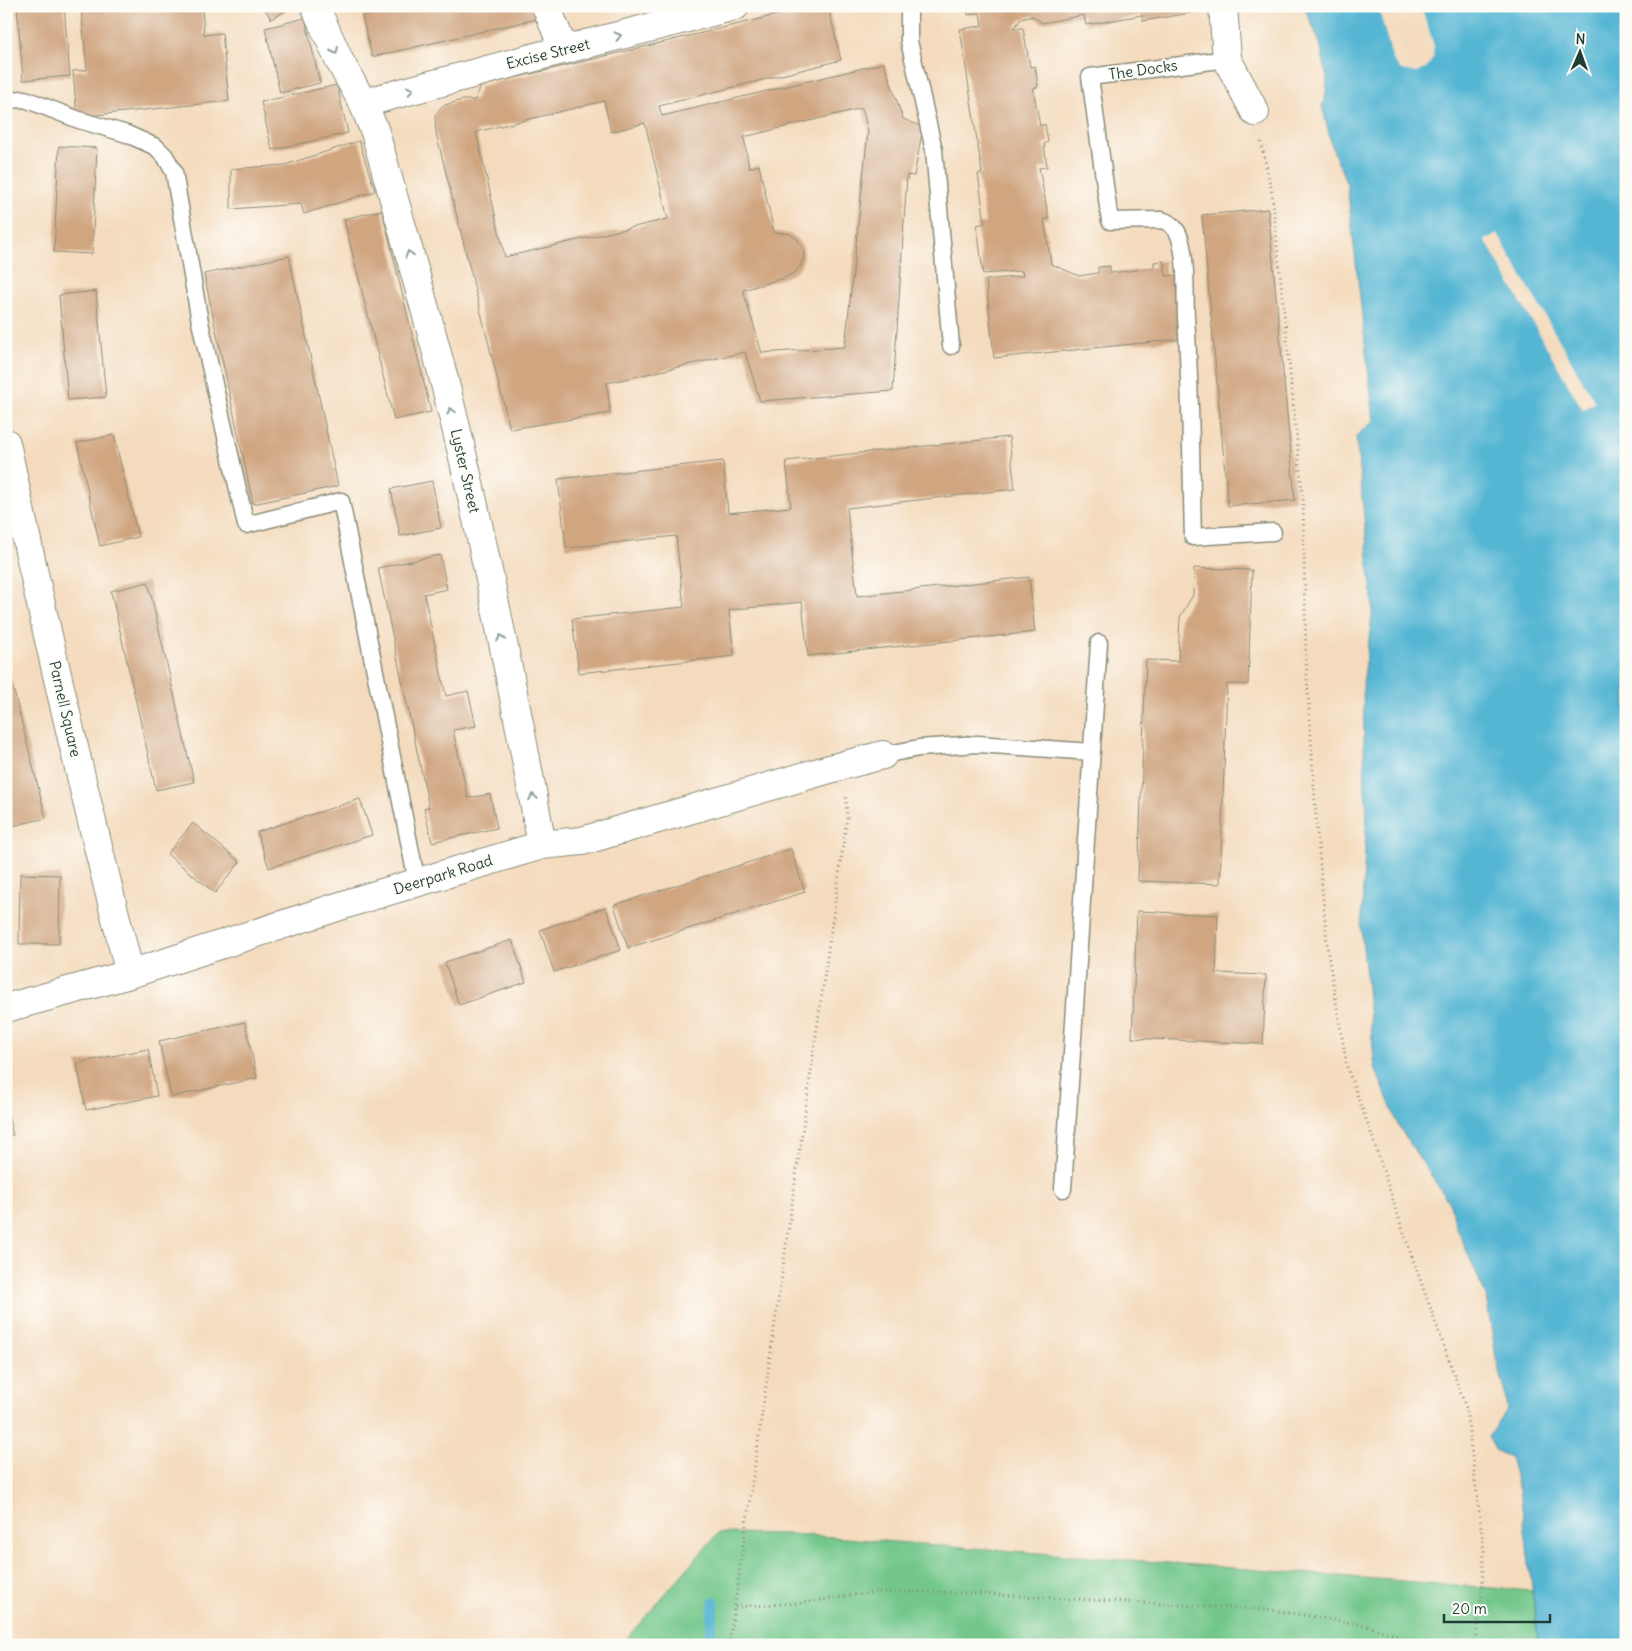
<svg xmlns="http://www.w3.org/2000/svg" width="1632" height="1651" font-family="Delius,sans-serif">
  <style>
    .green { fill: #73c78b; stroke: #498260 }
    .water { fill: #54b6d3; stroke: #3a7a84 }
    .pier { fill: #f4dbbe }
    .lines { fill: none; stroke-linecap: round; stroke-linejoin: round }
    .stream { stroke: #54b6d3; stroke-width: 11 }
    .building { fill: #d0a681; fill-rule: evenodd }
    .service-casing { stroke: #8a8c79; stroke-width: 19 }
    .minor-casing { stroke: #8a8c79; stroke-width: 30 }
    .path { stroke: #8a8c79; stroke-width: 3; stroke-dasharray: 1 4; stroke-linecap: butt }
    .service { stroke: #fff; stroke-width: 16 }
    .minor { stroke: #fff; stroke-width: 28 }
    .oneway { stroke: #8f9e9a }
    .labels { text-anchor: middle; stroke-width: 4; stroke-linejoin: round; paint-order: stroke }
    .street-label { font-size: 15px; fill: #1f3d34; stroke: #fdfcf7 }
  </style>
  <rect width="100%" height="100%" fill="#fdfcf7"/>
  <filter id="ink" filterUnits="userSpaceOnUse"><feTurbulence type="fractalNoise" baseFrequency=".02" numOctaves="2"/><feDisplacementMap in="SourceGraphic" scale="10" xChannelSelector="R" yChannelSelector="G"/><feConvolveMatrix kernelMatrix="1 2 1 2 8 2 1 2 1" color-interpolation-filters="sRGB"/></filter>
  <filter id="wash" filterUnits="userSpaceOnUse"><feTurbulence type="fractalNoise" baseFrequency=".0096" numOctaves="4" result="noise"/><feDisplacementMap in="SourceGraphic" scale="20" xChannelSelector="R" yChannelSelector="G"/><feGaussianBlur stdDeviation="1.12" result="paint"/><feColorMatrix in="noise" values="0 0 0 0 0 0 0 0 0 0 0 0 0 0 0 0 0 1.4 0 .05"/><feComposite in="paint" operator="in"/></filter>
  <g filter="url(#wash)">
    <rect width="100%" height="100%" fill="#f4dbbe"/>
    <path class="green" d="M718,1533L792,1534L1532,1591L1539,1645H621Z"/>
    <path class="water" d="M1304,6H1626V1645H1539L1521,1498L1510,1457L1496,1451L1488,1437L1507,1410L1504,1387L1496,1357L1486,1296L1456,1226L1450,1204L1399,1127L1375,1068L1361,928L1367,810L1365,792L1363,685L1373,607L1356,436L1374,421L1347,184L1333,150L1322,106L1326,94L1327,78L1320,43Z"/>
    <path class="pier" d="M1378,6H1421L1434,46L1433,58L1427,67L1417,73L1401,70L1393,60Z
      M1497,233L1595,402L1583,410L1485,240Z"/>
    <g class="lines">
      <path class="stream" d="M709,1645L714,1602"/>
    </g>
    <g id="blocks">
      <path class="building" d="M17,6H64L70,76L23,80Z
        M81,6H202L204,35L222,33L229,101L77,117L73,71L87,70Z
        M263,6H295L271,19Z
        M403,6H538L541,18L372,57L362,16Z
        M814,6H828L841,60L659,106L662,116L884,63L903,119L923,127L914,176L907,175L893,391L760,401L745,352L607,383L610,413L510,429L436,133L435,115L442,106L462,100H475L481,86ZM604,101L611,132L645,123L668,219L505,257L476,132ZM862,108L868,131L845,347L762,353L743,290L784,278L794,273L800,267L804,257L803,248L797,239L790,234L774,232L759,165L749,168L744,137Z
        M967,6H1201L1202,11L1143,21L1142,15L1086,25L1084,15L1042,23L1033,16L1021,19L1014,28H1023L1030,67L1035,66L1038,87L1033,88L1040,126L1045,124L1048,142L1044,144L1047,167L1039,168L1049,219H1044L1051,264L1079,276L1098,273V267L1110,266V273L1154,268V262L1164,261L1166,276L1176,275L1183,339L994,358L986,280L1023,276L1022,271L983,274L977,225L985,223L978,174L982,173L960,29L982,26L980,13L968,15Z
        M305,18L320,83L280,93L265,28Z
        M337,85L348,133L272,150L261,102Z
        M359,141L375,191L304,214L301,204L231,209V169L285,165Z
        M59,146L97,148L92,254L54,252Z
        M1268,209L1295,500L1228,506L1202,215Z
        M382,210L431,412L394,420L344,219Z
        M289,256L338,486L253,504L204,274Z
        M96,291L106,397L68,400L59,295Z
        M114,435L138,537L100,546L77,443Z
        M1009,437L1015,489L847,508L857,596L1029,577L1035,632L808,656L802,602L729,610L734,656L579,673L572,619L684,607L676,536L566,548L558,479L723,461L728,513L791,507L786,461Z
        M432,481L441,528L400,536L391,489Z
        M440,555L447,589L424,594L446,696L468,691L476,726L453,730L468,798L490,794L497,828L432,842L424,808L429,807L378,568Z
        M1194,568L1252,570L1248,684H1227L1220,884L1138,881L1146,660L1178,661L1180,617L1193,595Z
        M148,582L194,782L156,790L111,591Z
        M6,660L46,818L8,827L6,821Z
        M360,799L372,835L269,868L257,832Z
        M193,823L240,862L215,893L167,854Z
        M791,849L805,892L628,948L614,905Z
        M20,874L60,875L59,944H19Z
        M606,907L621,950L554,972L540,930Z
        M1137,911L1218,915L1216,973L1266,975L1263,1044L1132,1038Z
        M512,940L526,982L459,1005L445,962Z
        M245,1022L257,1078L171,1097L159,1041Z
        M148,1049L157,1096L86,1110L77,1063Z
        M6,1108L13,1135L6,1136Z"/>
    </g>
  </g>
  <g filter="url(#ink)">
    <use href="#blocks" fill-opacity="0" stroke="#8a8c79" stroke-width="1"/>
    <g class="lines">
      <defs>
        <path id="service" d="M909,6V41L934,150L951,346
          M1227,59L1090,77L1110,221L1162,220C1171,223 1177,229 1180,238C1187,263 1185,292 1186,317C1191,391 1191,464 1193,537L1273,532
          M6,100L25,99L79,120L127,134L156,147L165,156L174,172L200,322L246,525L341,501L417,882
          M883,755L919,748L978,744L1092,752
          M1063,1189L1099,643"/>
        <path id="minor" d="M315,6L339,60L363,103L375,132C405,239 437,345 462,453C492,583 518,714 542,845
          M546,6L564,50
          M1223,6L1227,59L1255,112
          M363,103L543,55L735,6
          M6,443C43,621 85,798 130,974
          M6,1008L130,974L362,899L542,845L582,841L833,768L883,755"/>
      </defs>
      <use href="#service" class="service-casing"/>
      <use href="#minor" class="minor-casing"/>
      <path class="path" d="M1261,142L1272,193L1303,500L1306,661L1317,831L1328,954L1347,1067L1371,1133L1405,1237L1466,1408L1484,1551L1481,1608L1474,1645
        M735,1607L800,1603L876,1592H947L1272,1610L1364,1625L1410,1640L1416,1645
        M729,1645L847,818L846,797"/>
      <use href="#service" class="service"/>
      <use href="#minor" class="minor"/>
    </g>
    <defs><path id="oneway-chevron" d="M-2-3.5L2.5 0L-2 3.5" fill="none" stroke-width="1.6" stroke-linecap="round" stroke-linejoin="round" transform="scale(1.25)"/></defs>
    <g class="oneway">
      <use href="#oneway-chevron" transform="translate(618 36) rotate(-14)"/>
      <use href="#oneway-chevron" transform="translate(335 51) rotate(66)"/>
      <use href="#oneway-chevron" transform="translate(410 90) rotate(-16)"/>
      <use href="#oneway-chevron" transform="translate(409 254) rotate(-106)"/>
      <use href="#oneway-chevron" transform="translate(451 411) rotate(-105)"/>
      <use href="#oneway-chevron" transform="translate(501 638) rotate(-101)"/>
      <use href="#oneway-chevron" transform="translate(533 797) rotate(-100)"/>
    </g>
  </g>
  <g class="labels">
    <g class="street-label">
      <text transform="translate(548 54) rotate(-14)" y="5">Excise Street</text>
      <text transform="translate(1143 70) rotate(-8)" y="5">The Docks</text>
      <text transform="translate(465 471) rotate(77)" y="5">Lyster Street</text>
      <text transform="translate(65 709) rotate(77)" y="5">Parnell Square</text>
      <text transform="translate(443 875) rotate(-17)" y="5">Deerpark Road</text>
    </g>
  </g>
  <rect width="1632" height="1651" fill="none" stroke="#fdfcf7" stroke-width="25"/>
  <g transform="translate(1580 52) rotate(2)" stroke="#fdfcf7" stroke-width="4" paint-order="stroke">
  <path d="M0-4L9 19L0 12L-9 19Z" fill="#1f3d34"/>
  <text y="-8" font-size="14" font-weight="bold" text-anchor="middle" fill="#1f3d34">N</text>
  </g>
  <path d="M1444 1614v8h106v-8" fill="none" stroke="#1f3d34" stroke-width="2.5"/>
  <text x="1452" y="1614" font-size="15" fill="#1f3d34" stroke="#fdfcf7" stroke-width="4" paint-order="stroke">20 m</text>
</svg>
